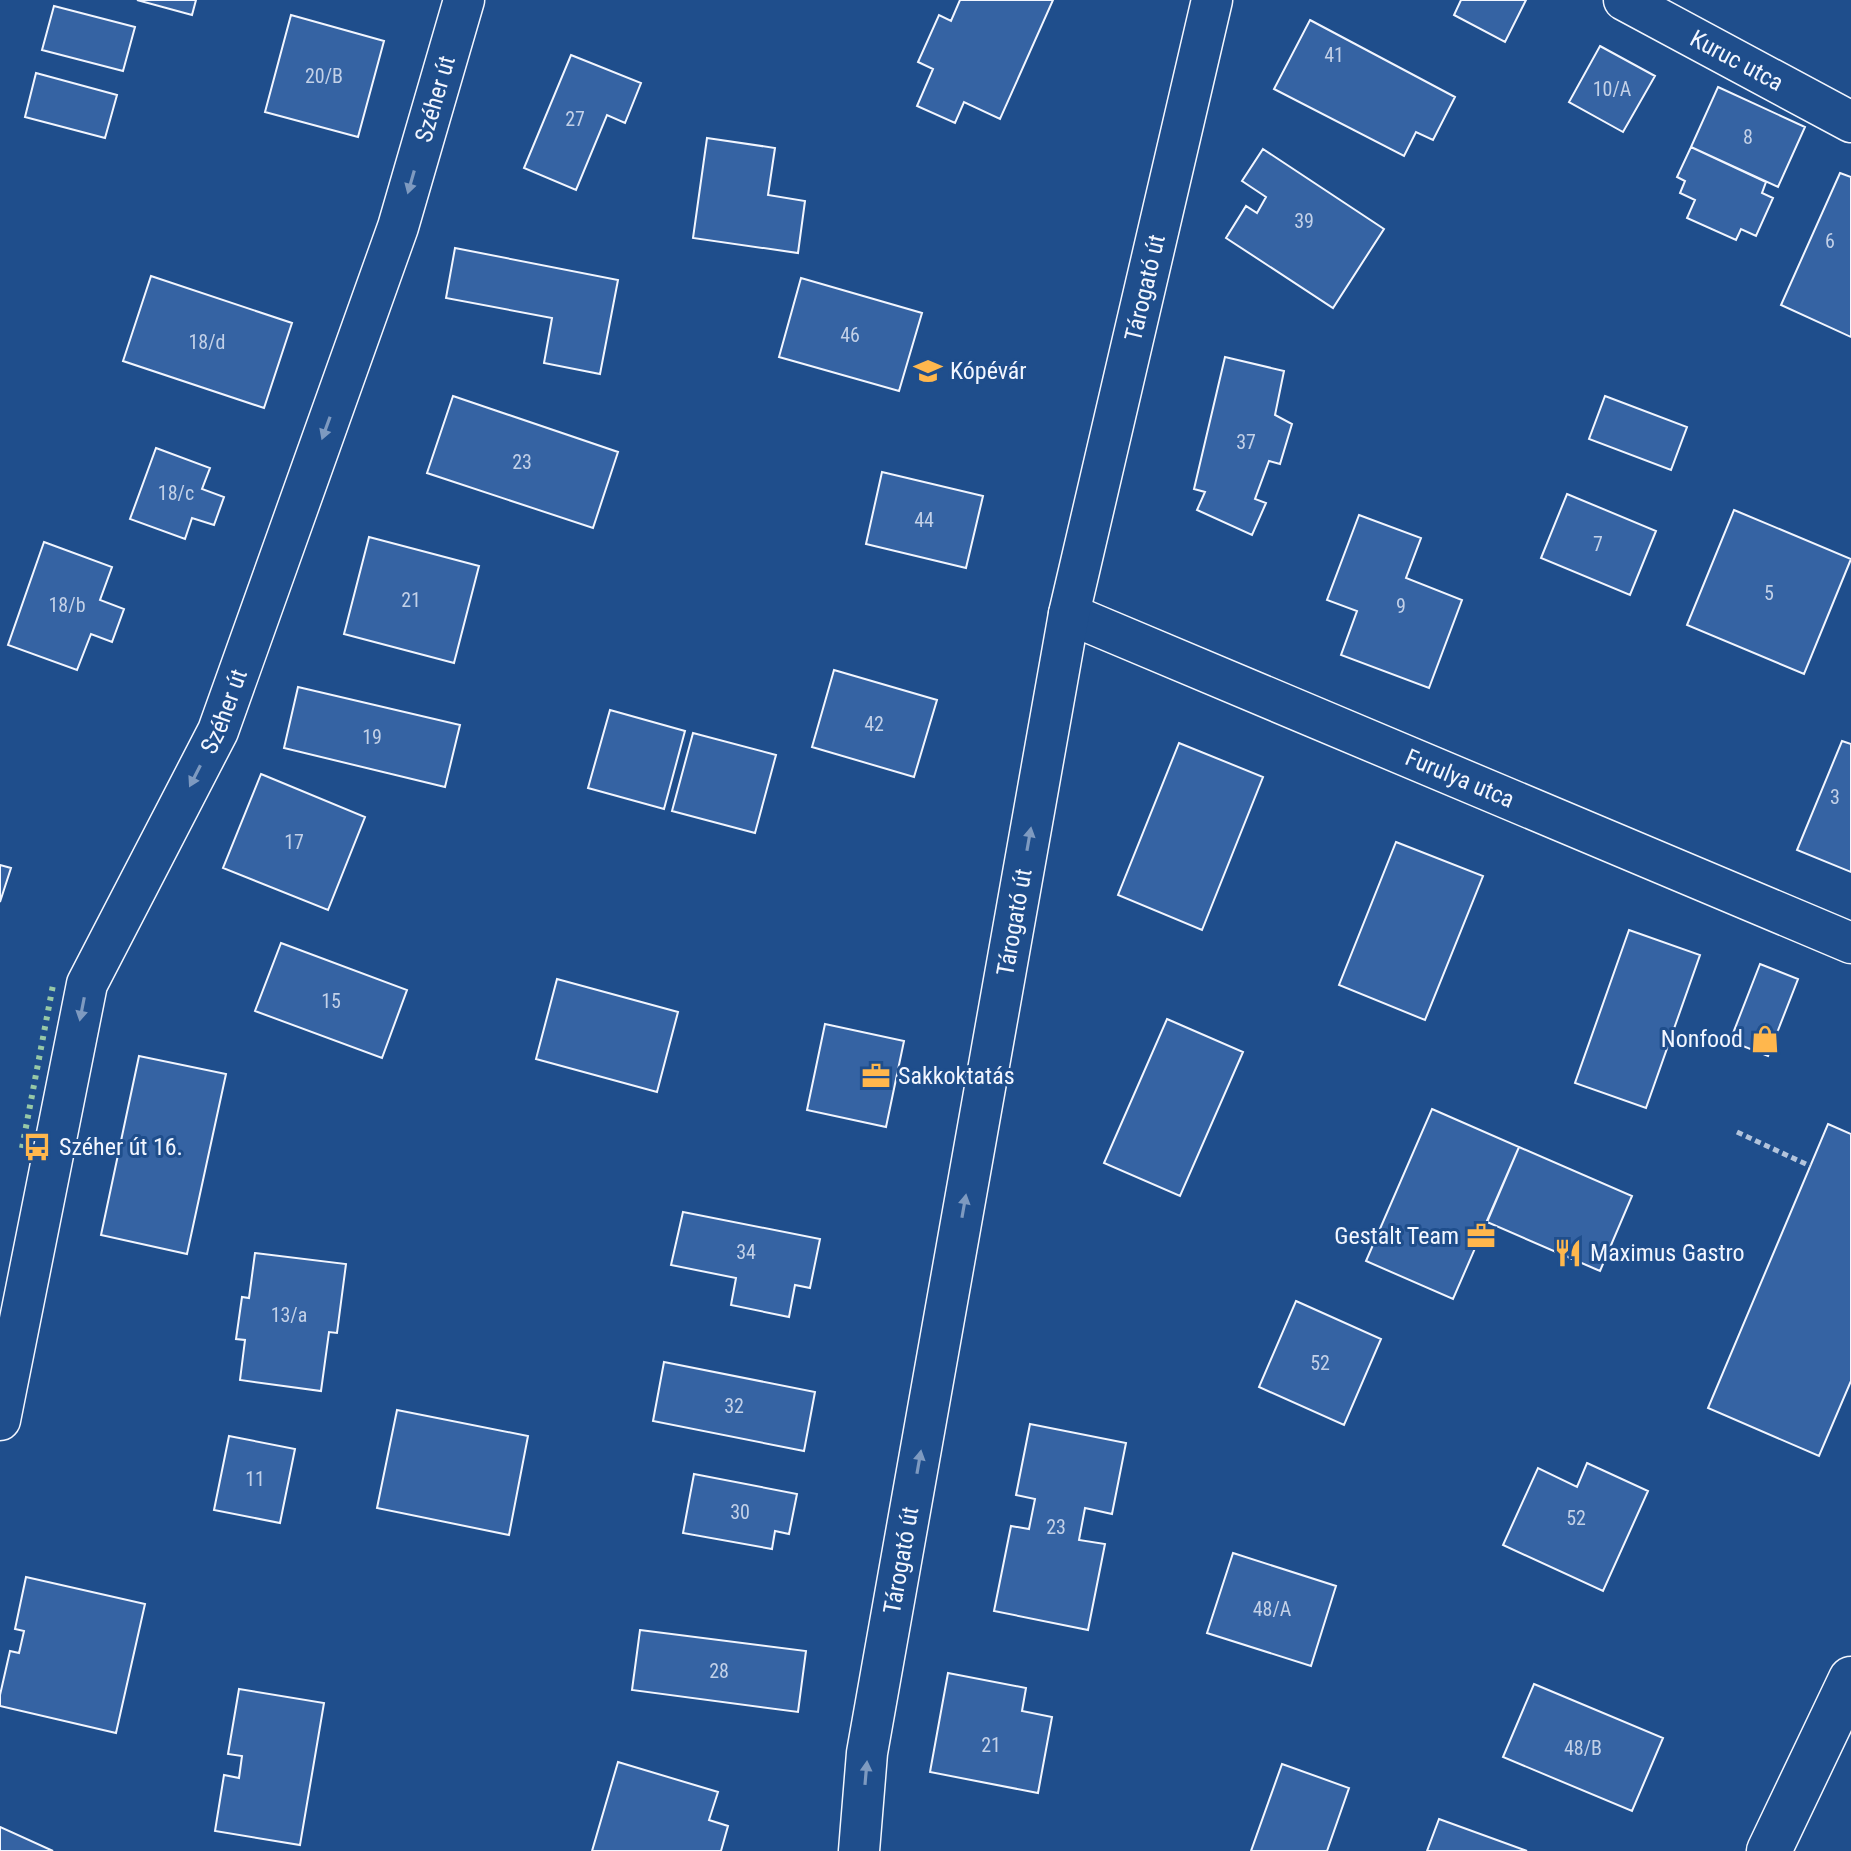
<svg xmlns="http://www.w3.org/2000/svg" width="1851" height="1851" font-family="'Roboto Condensed',sans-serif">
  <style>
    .building { fill: #3563a3; stroke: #f2f6ff; stroke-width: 2 }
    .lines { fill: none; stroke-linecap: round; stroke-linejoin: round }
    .minor-casing { stroke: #f2f6ff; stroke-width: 43 }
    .secondary-casing { stroke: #f2f6ff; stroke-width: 47 }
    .path { stroke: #b3c4dc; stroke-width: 5; stroke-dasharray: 6 4; stroke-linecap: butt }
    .minor { stroke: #1f4e8c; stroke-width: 40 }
    .secondary { stroke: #1f4e8c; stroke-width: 44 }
    .hedge { stroke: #97c8a6; stroke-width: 6; stroke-dasharray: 4 6; stroke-linecap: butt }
    .oneway { fill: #7e9ac0 }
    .labels { text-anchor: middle; stroke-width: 6; stroke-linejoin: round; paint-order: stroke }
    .number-label { font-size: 20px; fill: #c3d1e8 }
    .street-label { font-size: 24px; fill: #f2f6ff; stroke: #1f4e8c }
    .poi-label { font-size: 24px; fill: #f2f6ff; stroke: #1f4e8c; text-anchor: start }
  </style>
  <rect width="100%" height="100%" fill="#1f4e8c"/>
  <path class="building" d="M137,0H196L192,15Z
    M960,0H1053L1000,119L964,102L955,123L917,106L933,69L918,62L939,15L951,21Z
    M1461,0H1526L1505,42L1454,15Z
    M54,6L135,27L123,71L42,50Z
    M291,15L384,41L358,137L265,112Z
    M1310,20L1455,97L1433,140L1416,132L1404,156L1274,89Z
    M1600,46L1655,76L1623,132L1569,102Z
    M571,55L641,83L625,123L607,115L576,190L524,168Z
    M36,73L117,95L105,138L25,117Z
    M1718,87L1805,127L1778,187L1691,147Z
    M707,138L775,148L768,195L805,201L798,253L693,238Z
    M1691,147L1766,182L1762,193L1773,198L1756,236L1741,229L1736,240L1687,218L1695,200L1680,193L1685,181L1677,177Z
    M1263,149L1384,229L1333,308L1226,238L1246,206L1257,213L1266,197L1242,181Z
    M1840,173L1851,177V337L1781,305Z
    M455,248L618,280L600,374L544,363L552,318L446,298Z
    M151,276L292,323L264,408L123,361Z
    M801,278L922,313L899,391L779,357Z
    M1225,357L1284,371L1275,415L1292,424L1280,464L1269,461L1255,499L1266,503L1252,535L1197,510L1205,492L1194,489Z
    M453,396L618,452L593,528L427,473Z
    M1605,396L1687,427L1671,470L1589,439Z
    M156,448L210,468L202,489L224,497L214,525L192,518L185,539L130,519Z
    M882,472L983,496L966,568L866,544Z
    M1567,494L1656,531L1630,595L1541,558Z
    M1734,510L1851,559L1804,674L1687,625Z
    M1359,515L1421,538L1406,578L1462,600L1429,688L1341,655L1357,611L1327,600Z
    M369,537L479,566L454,663L344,634Z
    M44,542L112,567L100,600L124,609L112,642L91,634L77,670L8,645Z
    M834,670L937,700L914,777L812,747Z
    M298,687L460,725L445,787L284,748Z
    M610,710L685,731L664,809L588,788Z
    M693,733L776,755L755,833L672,811Z
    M1842,741L1851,744V872L1797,850Z
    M1179,743L1263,777L1202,930L1118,895Z
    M261,774L365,817L328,910L223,868Z
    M1396,842L1483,876L1425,1020L1339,985Z
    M0,865L11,868L0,902Z
    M1629,930L1700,955L1646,1108L1575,1083Z
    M281,943L407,990L382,1058L255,1011Z
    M1760,964L1798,979L1768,1056L1730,1041Z
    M557,979L678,1012L657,1092L536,1059Z
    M1167,1019L1243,1052L1180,1196L1104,1163Z
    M825,1024L904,1041L886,1127L807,1110Z
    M139,1056L226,1074L187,1254L101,1235Z
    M1432,1109L1519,1147L1453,1299L1366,1261Z
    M1828,1124L1851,1134V1381L1819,1456L1708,1408Z
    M1519,1147L1632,1196L1600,1271L1487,1222Z
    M683,1212L820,1239L810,1288L795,1285L789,1317L731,1305L736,1278L671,1265Z
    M255,1253L346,1264L337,1333L329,1332L321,1391L240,1380L245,1340L236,1339L242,1297L249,1298Z
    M1296,1301L1381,1339L1344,1425L1259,1387Z
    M664,1362L815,1392L804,1451L653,1421Z
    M397,1410L528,1436L509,1535L377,1508Z
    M1030,1424L1126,1443L1112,1514L1085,1508L1079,1540L1105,1544L1088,1630L994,1611L1011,1526L1029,1529L1035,1499L1016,1495Z
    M229,1436L295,1449L280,1523L214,1510Z
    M1587,1463L1648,1491L1603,1591L1503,1545L1538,1468L1577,1487Z
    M694,1474L797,1494L789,1534L775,1531L772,1549L683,1533Z
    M1233,1553L1336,1586L1311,1666L1207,1633Z
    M26,1577L145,1604L116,1733L0,1706V1695L10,1651L19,1653L24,1631L15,1629Z
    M640,1630L806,1651L798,1712L632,1690Z
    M948,1673L1026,1688L1022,1711L1052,1717L1038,1793L930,1772Z
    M1534,1684L1663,1738L1632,1811L1503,1757Z
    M239,1689L324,1703L300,1845L215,1831L224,1775L239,1778L242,1756L228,1754Z
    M618,1762L718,1792L709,1820L728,1826L721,1851H592Z
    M1282,1764L1349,1788L1327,1851H1251Z
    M1439,1819L1527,1851H1427Z
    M0,1827L53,1851H0Z"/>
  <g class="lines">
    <defs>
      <g id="minor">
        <path id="s1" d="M1624,0L1851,122"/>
        <path id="s2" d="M1069,614L1851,943"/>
        <path id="s3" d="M0,1420L87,984L218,731L398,227L464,0"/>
        <path id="s4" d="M859,1851L867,1753L1069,614L1212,0"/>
      </g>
      <path id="secondary" d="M1769,1851L1851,1679"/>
    </defs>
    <use href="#minor" class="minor-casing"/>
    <use href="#secondary" class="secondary-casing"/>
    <path class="path" d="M1737,1132L1810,1166"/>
    <use href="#minor" class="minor"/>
    <use href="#secondary" class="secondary"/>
    <path class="hedge" d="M22,1148L53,985"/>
  </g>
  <defs><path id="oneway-solid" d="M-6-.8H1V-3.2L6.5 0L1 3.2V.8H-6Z" transform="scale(2)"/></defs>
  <g class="oneway">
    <use href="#oneway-solid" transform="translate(411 182) rotate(106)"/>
    <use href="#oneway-solid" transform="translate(326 428) rotate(110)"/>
    <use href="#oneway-solid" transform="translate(195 776) rotate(117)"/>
    <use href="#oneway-solid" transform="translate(1029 839) rotate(-80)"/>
    <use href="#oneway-solid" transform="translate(82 1009) rotate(101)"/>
    <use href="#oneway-solid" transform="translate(964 1206) rotate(-80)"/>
    <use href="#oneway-solid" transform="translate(919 1462) rotate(-80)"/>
    <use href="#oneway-solid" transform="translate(866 1773) rotate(-85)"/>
  </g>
  <defs>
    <symbol id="school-bare" viewBox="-9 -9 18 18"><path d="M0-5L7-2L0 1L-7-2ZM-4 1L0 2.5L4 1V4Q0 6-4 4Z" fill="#ffb74d" stroke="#1f4e8c" stroke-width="2.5" paint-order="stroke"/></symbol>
    <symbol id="shop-bare" viewBox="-9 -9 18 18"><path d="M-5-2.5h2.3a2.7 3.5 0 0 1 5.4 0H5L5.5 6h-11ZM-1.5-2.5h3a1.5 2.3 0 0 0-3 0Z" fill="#ffb74d" stroke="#1f4e8c" stroke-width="2.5" paint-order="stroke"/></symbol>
    <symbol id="office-bare" viewBox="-9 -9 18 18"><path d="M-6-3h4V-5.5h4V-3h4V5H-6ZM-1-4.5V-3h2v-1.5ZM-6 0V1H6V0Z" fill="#ffb74d" stroke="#1f4e8c" stroke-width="2.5" paint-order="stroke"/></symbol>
    <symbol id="bus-bare" viewBox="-9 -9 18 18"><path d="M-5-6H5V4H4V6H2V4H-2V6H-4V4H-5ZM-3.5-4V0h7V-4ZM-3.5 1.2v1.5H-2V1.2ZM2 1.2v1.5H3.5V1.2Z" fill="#ffb74d" stroke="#1f4e8c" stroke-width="2.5" paint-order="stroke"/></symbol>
    <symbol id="restaurant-bare" viewBox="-9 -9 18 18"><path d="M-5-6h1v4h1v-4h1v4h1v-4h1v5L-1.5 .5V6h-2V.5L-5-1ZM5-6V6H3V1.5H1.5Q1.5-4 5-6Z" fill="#ffb74d" stroke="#1f4e8c" stroke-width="2.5" paint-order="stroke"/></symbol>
  </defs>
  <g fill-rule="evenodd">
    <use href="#school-bare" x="908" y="351" width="40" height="40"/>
    <use href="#shop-bare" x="1745" y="1019" width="40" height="40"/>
    <use href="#office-bare" x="856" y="1056" width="40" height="40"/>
    <use href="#bus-bare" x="17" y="1127" width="40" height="40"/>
    <use href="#office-bare" x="1461" y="1216" width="40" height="40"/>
    <use href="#restaurant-bare" x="1548" y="1233" width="40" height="40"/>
  </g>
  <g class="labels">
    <g class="number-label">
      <text x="1334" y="62">41</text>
      <text x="324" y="83">20/B</text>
      <text x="1612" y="96">10/A</text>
      <text x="575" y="126">27</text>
      <text x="1748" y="144">8</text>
      <text x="1304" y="228">39</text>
      <text x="1830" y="248">6</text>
      <text x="850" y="342">46</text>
      <text x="207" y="349">18/d</text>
      <text x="1246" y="449">37</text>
      <text x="522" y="469">23</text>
      <text x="176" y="500">18/c</text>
      <text x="924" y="527">44</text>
      <text x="1598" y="551">7</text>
      <text x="1769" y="600">5</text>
      <text x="411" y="607">21</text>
      <text x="67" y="612">18/b</text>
      <text x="1401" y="613">9</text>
      <text x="874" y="731">42</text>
      <text x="372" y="744">19</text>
      <text x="1835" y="804">3</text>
      <text x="294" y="849">17</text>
      <text x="331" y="1008">15</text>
      <text x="746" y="1259">34</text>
      <text x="289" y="1322">13/a</text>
      <text x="1320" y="1370">52</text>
      <text x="734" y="1413">32</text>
      <text x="255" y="1486">11</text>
      <text x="740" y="1519">30</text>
      <text x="1576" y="1525">52</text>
      <text x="1056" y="1534">23</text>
      <text x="1272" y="1616">48/A</text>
      <text x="719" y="1678">28</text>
      <text x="991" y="1752">21</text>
      <text x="1583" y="1755">48/B</text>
    </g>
    <g class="street-label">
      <text dy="8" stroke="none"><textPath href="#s1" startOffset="128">Kuruc utca</textPath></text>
      <text dy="8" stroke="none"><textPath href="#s3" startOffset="1398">Széher út</textPath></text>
      <text dy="8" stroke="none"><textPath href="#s4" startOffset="1590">Tárogató út</textPath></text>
      <text dy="8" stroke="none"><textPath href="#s3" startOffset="750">Széher út</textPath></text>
      <text dy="8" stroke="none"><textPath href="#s2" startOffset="424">Furulya utca</textPath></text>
      <text dy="8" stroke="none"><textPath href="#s4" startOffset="942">Tárogató út</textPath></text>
      <text dy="8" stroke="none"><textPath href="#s4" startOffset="294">Tárogató út</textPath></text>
    </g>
    <g class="poi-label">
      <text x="950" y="379">Kópévár</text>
      <text x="1743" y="1047" text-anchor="end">Nonfood</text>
      <text x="898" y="1084">Sakkoktatás</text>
      <text x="59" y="1155">Széher út 16.</text>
      <text x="1459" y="1244" text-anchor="end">Gestalt Team</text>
      <text x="1590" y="1261">Maximus Gastro</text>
    </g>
  </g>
</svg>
